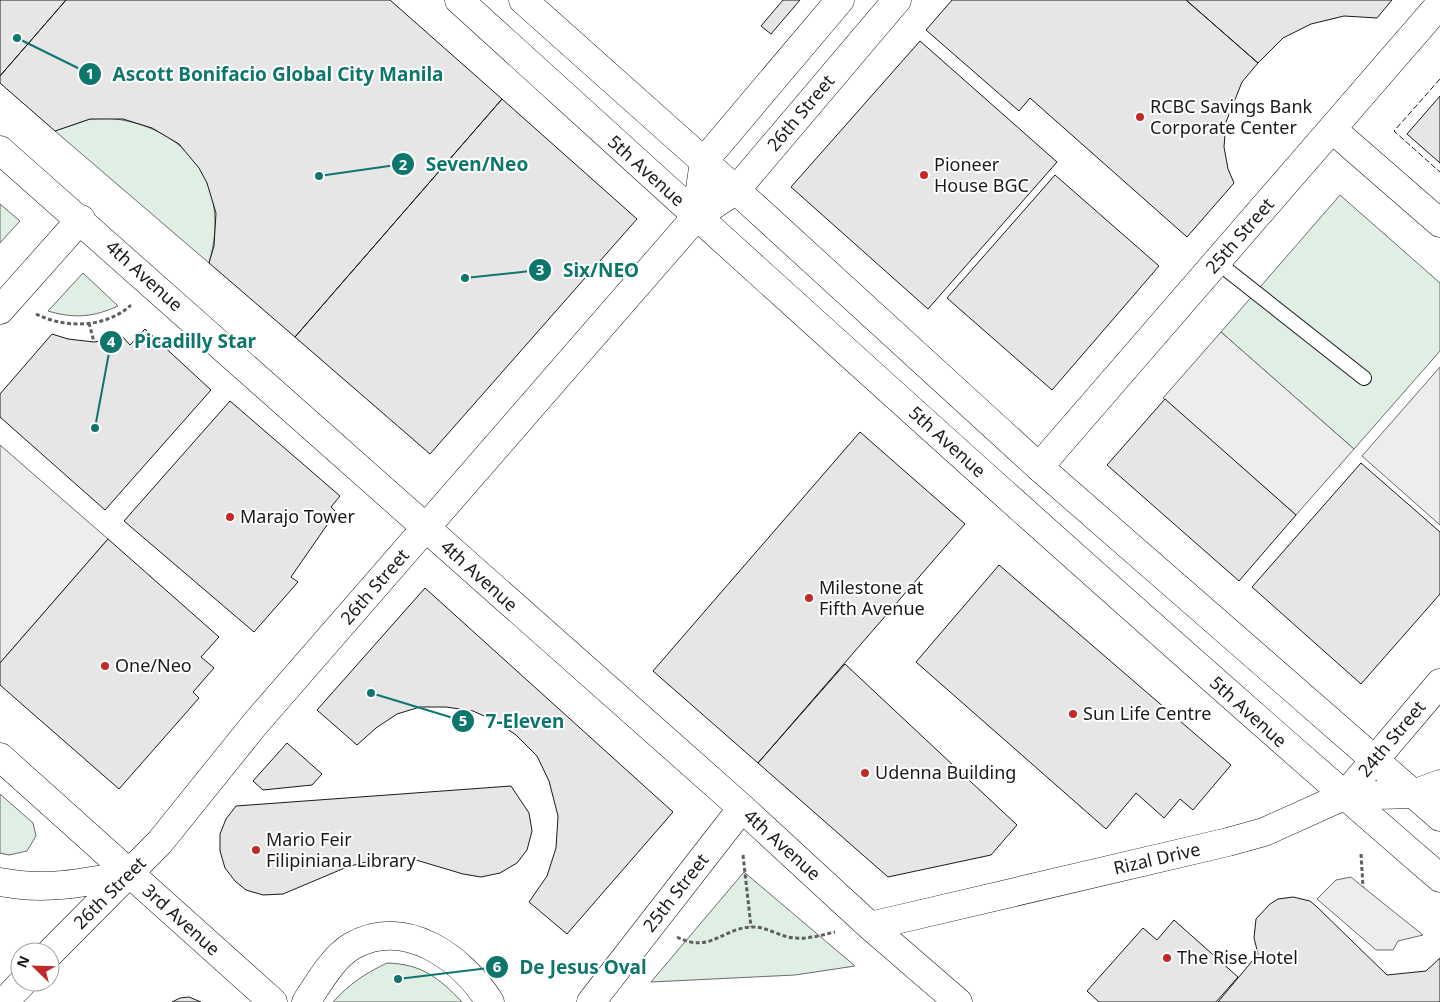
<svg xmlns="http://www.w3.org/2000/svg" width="1440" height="1002" font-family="'Noto Sans',sans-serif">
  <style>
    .green { fill: #e0efe3; stroke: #6a6a6a }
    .parking { fill: #ededed; stroke: #6a6a6a }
    .building { fill: #e6e6e6; stroke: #1a1a1a }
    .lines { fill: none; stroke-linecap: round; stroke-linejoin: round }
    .service-casing { stroke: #1a1a1a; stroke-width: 16 }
    .minor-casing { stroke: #1a1a1a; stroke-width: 29 }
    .secondary-casing { stroke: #1a1a1a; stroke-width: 29 }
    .path { stroke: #5f5f5f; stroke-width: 3; stroke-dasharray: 4 2.5; stroke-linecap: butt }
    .service { stroke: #fff; stroke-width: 14 }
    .minor { stroke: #fff; stroke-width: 28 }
    .secondary { stroke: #fff; stroke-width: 28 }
    .fence { stroke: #1a1a1a; stroke-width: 1; stroke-dasharray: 6 2.5; stroke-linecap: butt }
    .poi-dot { fill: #c62828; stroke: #fff; stroke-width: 2 }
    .labels { text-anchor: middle; stroke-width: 4; stroke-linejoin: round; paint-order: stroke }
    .poi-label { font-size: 18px; fill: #1a1a1a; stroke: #fff; text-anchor: start }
    .street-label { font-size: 18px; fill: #1a1a1a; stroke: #fff }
    .leader { fill: none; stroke: #0f766e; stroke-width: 2 }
    .callout-dot { fill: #0f766e; stroke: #fff; stroke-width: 2 }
    .mark-label { font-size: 15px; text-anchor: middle; font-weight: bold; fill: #fff }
    .callout-label { font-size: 19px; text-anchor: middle; font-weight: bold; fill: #0f766e; stroke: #fff; stroke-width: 4; stroke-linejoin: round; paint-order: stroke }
  </style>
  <rect width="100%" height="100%" fill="#fff"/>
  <path class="green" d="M107,118C187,125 232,185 209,263L55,131L90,119Z
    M1340,195L1440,283V351L1354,449L1221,332Z
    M0,204L20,221L0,243Z
    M83,273L118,306C94,317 74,319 48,311Z
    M0,794L33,823L36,836L27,851L9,855L0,853Z
    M744,872L855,966L795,975L651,982Z
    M387,963C422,964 439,978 462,1002H333C349,984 366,973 387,963Z"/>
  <path class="parking" d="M1221,332L1354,449L1296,515L1163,398Z
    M1440,367V525L1362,456Z
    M0,445L108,539L0,663Z
    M1351,877L1363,887L1423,935L1398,941L1393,950H1376L1317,899L1336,880Z"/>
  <path class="building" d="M0,0H66L0,76Z
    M66,0H390L502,99L295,337L209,263L214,246L216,213L207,183L199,168L179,144L152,128L123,119H90L55,131L0,83V76Z
    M783,0H800L771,34L761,26Z
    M952,0H1186L1258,63L1242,82L1226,122L1224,147L1228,169L1234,183L1187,237L1030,98L1019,111L926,30Z
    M1186,0H1392L1377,18L1344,16L1311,24L1283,38L1258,63Z
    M920,41L1057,162L928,309L791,187Z
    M1440,96V163L1407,134Z
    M502,99L637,219L430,454L295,337Z
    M1055,175L1159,266L1052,390L947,298Z
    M145,329L211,390L105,510L0,417V394L52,334L68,339L94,342L123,337L130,345Z
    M1165,399L1296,515L1239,581L1107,465Z
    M230,401L340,496L331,507L336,512L291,577L298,582L254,632L124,521Z
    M860,432L965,524L758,763L653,671Z
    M1361,463L1440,532V594L1361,684L1252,587Z
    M108,539L219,637L201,657L214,668L193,692L199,698L119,789L0,685V663Z
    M999,565L1231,765L1193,810L1180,799L1164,818L1136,793L1106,829L916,662Z
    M425,588L673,812L567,934L529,902L547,876L556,848L558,816L549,781L537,756L516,735L495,721L473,711L446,707H420L397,714L376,728L357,745L317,710Z
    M845,664L1017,825L991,855L888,877L758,763Z
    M287,743L322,774L312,785L263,790L253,781Z
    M511,786L529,813L532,831L527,850L517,863L500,873L481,877L463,874L416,860L393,858L370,861L347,867L283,894L263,895L246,890L235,881L225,868L220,851V834L226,819L236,806Z
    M1293,897L1310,901L1316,906L1387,975L1426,971L1440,958V1002H1218L1258,954L1254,938L1256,919L1270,904L1278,899Z
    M1174,920L1238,977L1216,1002H1099L1087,991L1143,928L1157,940Z
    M189,997L201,1002H172L180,998Z"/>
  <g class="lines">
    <defs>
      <path id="service" d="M1217,262L1364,378"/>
      <path id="minor" d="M1332,129L1440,223
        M0,150L742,808L870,926L958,1002
        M0,310L81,219
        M1039,467L1440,4
        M0,757L273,1002
        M1344,796L1440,683
        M0,882C46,891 84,883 130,874
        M870,926L1228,842L1264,832L1344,796L1413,794L1440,784
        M50,953L160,842L255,724L696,217
        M4,1002L23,982
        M306,1002C318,984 333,957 352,946C405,916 461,957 490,1002
        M591,1002L742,808"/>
      <path id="secondary" d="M459,0C784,295 1108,591 1440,878
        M523,0L736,190L1039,467L1440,817
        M696,217L736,190L897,0
        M696,217L704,161L840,0"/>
    </defs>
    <use href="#service" class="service-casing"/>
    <use href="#minor" class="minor-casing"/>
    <use href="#secondary" class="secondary-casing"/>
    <path class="path" d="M36,314C66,329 106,328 131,305
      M89,323L94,342
      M1361,854L1363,887
      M743,855L751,927
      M677,937C710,954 723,928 751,927C767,926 781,938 796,938C809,939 822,935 835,932"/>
    <use href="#service" class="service"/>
    <use href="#minor" class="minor"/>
    <use href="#secondary" class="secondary"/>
    <path class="fence" d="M1440,79L1394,131L1440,172"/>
  </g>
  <g class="poi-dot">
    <circle cx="1140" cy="117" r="5"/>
    <circle cx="924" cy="175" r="5"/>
    <circle cx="230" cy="517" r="5"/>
    <circle cx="809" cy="598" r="5"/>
    <circle cx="105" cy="666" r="5"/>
    <circle cx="1073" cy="714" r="5"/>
    <circle cx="865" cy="773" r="5"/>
    <circle cx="256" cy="850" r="5"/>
    <circle cx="1167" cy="958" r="5"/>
  </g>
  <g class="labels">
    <g class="poi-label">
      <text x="1150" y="113">RCBC Savings Bank<tspan x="1150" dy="21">Corporate Center</tspan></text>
      <text x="934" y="171">Pioneer<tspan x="934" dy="21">House BGC</tspan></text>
      <text x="240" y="523">Marajo Tower</text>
      <text x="819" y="594">Milestone at<tspan x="819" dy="21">Fifth Avenue</tspan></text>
      <text x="115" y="672">One/Neo</text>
      <text x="1083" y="720">Sun Life Centre</text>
      <text x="875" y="779">Udenna Building</text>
      <text x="266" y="846">Mario Feir<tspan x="266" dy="21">Filipiniana Library</tspan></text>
      <text x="1177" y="964">The Rise Hotel</text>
    </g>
    <g class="street-label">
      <text transform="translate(801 113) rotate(-50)" y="6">26th Street</text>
      <text transform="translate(646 171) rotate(42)" y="6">5th Avenue</text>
      <text transform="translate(1240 236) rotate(-49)" y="6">25th Street</text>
      <text transform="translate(144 276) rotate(42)" y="6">4th Avenue</text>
      <text transform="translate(947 442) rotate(42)" y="6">5th Avenue</text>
      <text transform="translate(479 576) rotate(42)" y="6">4th Avenue</text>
      <text transform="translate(375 587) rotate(-49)" y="6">26th Street</text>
      <text transform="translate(1248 712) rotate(42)" y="6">5th Avenue</text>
      <text transform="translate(1392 739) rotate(-50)" y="6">24th Street</text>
      <text transform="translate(782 845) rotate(42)" y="6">4th Avenue</text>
      <text transform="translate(1157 859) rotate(-13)" y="6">Rizal Drive</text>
      <text transform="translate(110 893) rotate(-45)" y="6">26th Street</text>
      <text transform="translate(676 893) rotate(-52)" y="6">25th Street</text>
      <text transform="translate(181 920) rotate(42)" y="6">3rd Avenue</text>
    </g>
  </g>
  <path class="leader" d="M17 38L90 74M319 176L403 164M465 278L540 270M95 428L111 342M371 693L463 721M398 979L497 967"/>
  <g class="callout-dot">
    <circle cx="17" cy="38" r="5"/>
    <circle cx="319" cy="176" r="5"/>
    <circle cx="465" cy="278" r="5"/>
    <circle cx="95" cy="428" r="5"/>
    <circle cx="371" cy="693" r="5"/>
    <circle cx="398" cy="979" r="5"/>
    <circle cx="90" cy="74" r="12"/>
    <circle cx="403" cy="164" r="12"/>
    <circle cx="540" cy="270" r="12"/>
    <circle cx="111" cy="342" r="12"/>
    <circle cx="463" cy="721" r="12"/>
    <circle cx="497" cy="967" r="12"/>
  </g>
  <g class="mark-label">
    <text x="90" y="79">1</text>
    <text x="403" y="170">2</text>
    <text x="540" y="275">3</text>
    <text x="111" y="347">4</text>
    <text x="463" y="726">5</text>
    <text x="497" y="972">6</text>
  </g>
  <g class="callout-label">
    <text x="278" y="81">Ascott Bonifacio Global City Manila</text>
    <text x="477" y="171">Seven/Neo</text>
    <text x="601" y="277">Six/NEO</text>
    <text x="195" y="348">Picadilly Star</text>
    <text x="525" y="728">7-Eleven</text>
    <text x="583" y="974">De Jesus Oval</text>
  </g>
  <g transform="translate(35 967) rotate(293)"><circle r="24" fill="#ffffff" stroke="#a3a3a3"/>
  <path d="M0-4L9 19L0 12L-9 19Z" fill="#c62828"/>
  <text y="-8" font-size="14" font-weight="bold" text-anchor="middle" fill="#1a1a1a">N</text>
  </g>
</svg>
